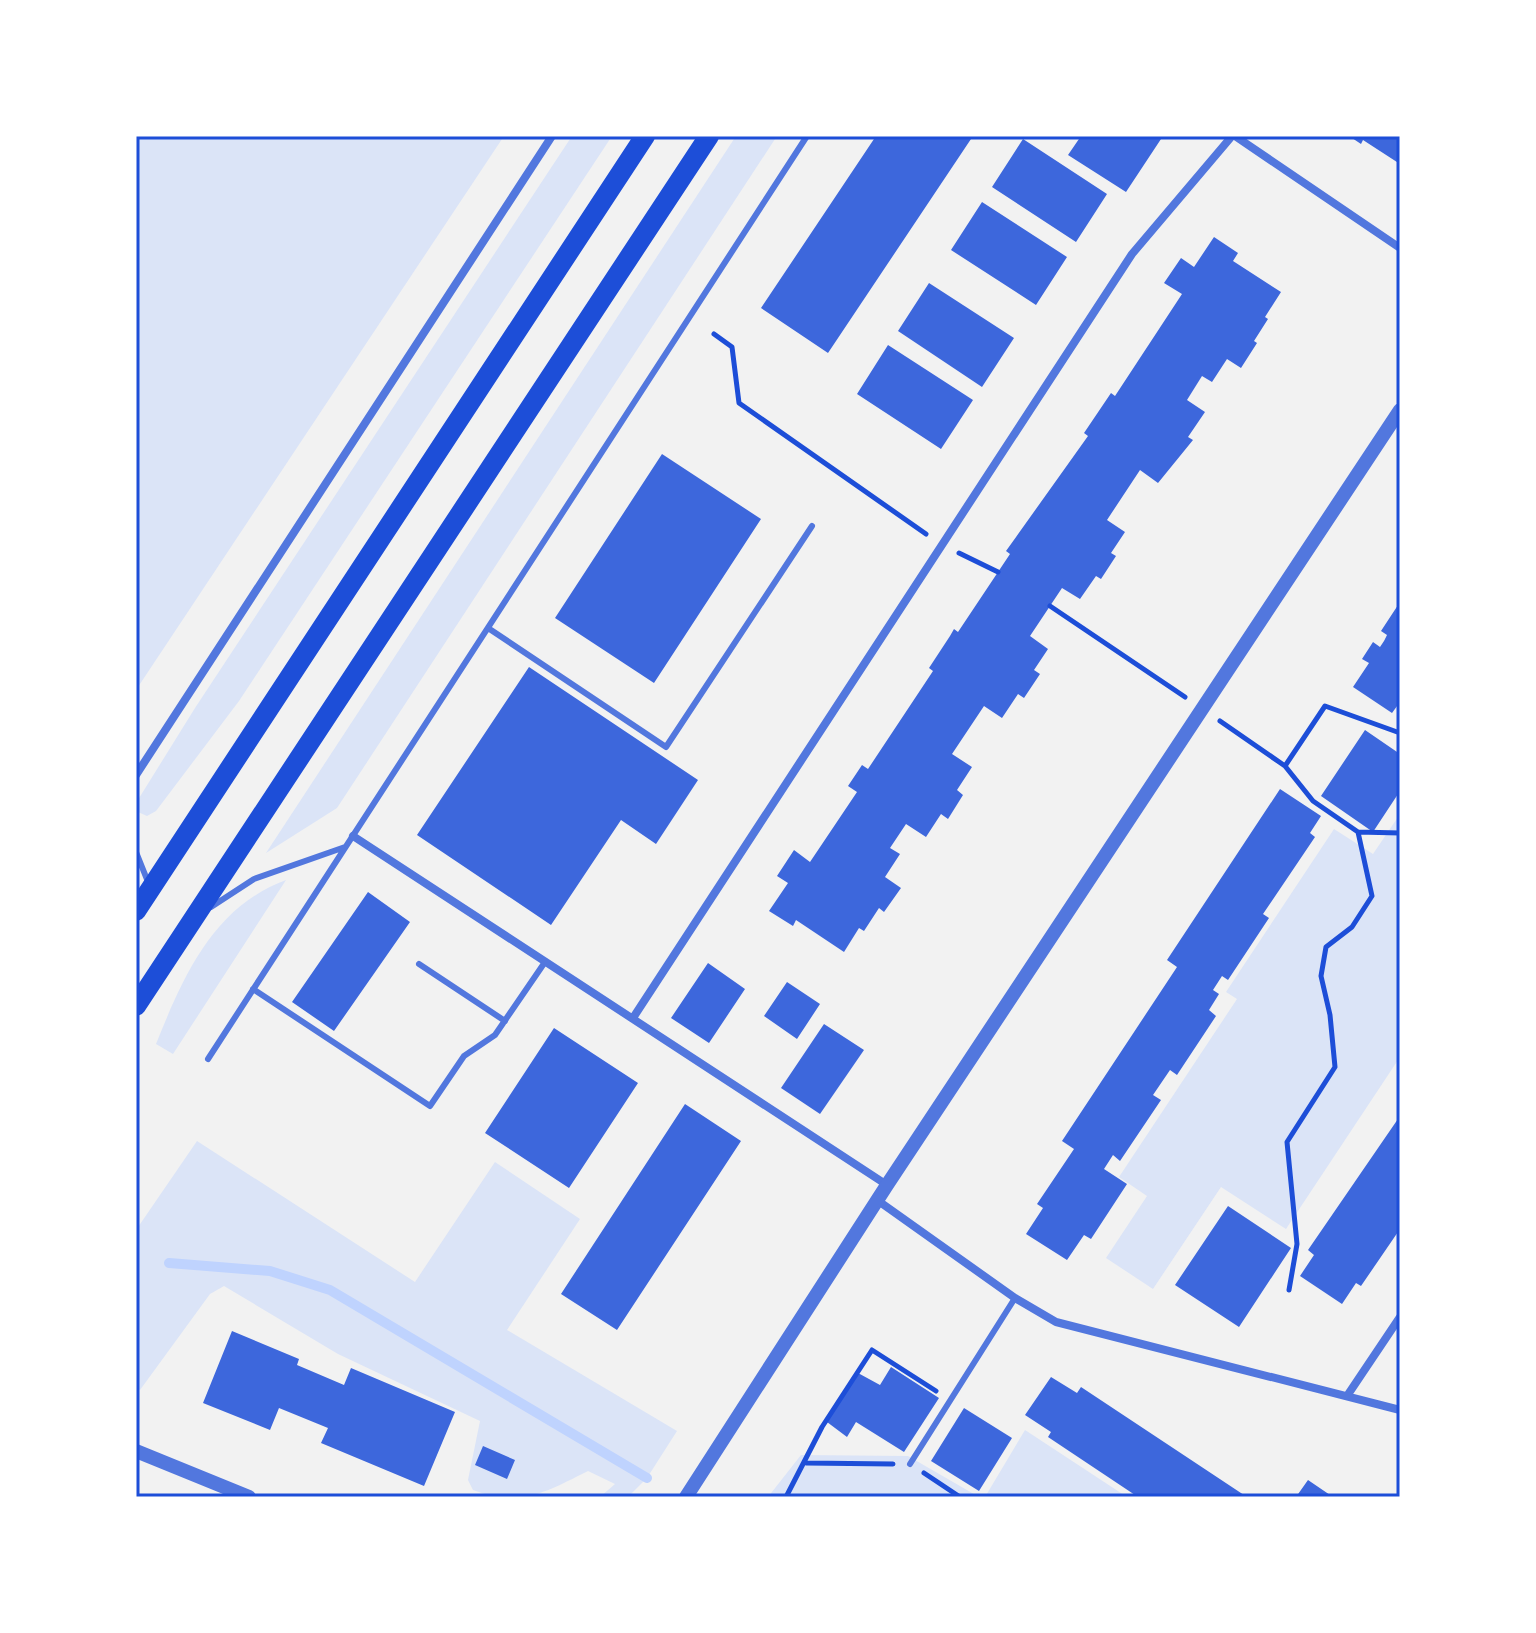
<svg xmlns="http://www.w3.org/2000/svg" width="1536" height="1633" font-family="Georgia,serif">
  <style>
    .green { fill: #dbe4f7 }
    .lines { fill: none; stroke-linecap: round; stroke-linejoin: round }
    .stream { stroke: #bfd3fe; stroke-width: 10 }
    .building { fill: #3d67dc }
    .path { stroke: #1d4ed8; stroke-width: 5 }
    .service { stroke: #5277de; stroke-width: 6 }
    .minor { stroke: #5277de; stroke-width: 8 }
    .tertiary { stroke: #5277de; stroke-width: 14 }
    .primary { stroke: #1d4ed8; stroke-width: 20 }
    .neatline { fill: none; stroke: #1d4ed8; stroke-width: 3 }
  </style>
  <rect width="100%" height="100%" fill="#f2f2f2"/>
  <path class="green" d="M136,136H504L136,690Z
    M572,136H612L239,701L156,811L147,816L138,812L136,803L195,708Z
    M736,136H777L337,808L266,853Z
    M1400,814V1057L1286,1229L1221,1187L1153,1289L1106,1258L1147,1196L1119,1177L1237,999L1226,992L1334,829L1373,854Z
    M286,880L173,1054L156,1044C183,977 213,907 286,880Z
    M197,1141L415,1282L495,1162L580,1219L507,1330L677,1431L647,1478L628,1497H600L615,1484L588,1471C546,1492 520,1508 473,1490L468,1480L480,1421L338,1354L224,1286L210,1294L140,1390L136,1387V1230Z
    M1025,1430L1127,1497H985Z
    M801,1455L908,1456L979,1497H768Z"/>
  <g class="lines">
    <path class="stream" d="M169,1263L270,1271L330,1290L647,1478"/>
  </g>
  <path class="building" d="M876,136H973L828,353L761,308Z
    M1081,136H1157L1161,139L1126,192L1068,155Z
    M1349,136H1400V164L1363,140L1361,144Z
    M1023,139L1107,194L1076,242L992,187Z
    M982,202L1067,257L1036,305L951,250Z
    M1214,237L1238,253L1233,261L1281,292L1265,317L1268,319L1254,341L1257,343L1241,368L1227,359L1212,382L1202,376L1187,400L1205,412L1188,437L1193,440L1158,483L1140,470L1107,520L1125,532L1111,553L1116,556L1101,579L1096,576L1080,599L1062,588L1030,636L1048,649L1034,670L1040,674L1024,698L1018,694L1002,718L984,706L952,754L972,767L957,790L963,795L948,819L941,814L926,837L906,824L890,848L900,854L885,877L901,888L884,912L879,908L864,931L859,928L844,952L796,920L793,926L769,911L788,883L777,876L794,850L810,862L857,792L848,786L862,765L868,769L933,671L929,668L950,636L954,629L958,632L1010,554L1006,551L1088,436L1084,433L1111,393L1115,396L1182,294L1164,283L1181,258L1194,267Z
    M929,283L1014,338L982,387L898,331Z
    M888,345L973,400L941,449L857,394Z
    M662,454L761,519L654,683L555,618Z
    M1400,602V702L1392,713L1353,687L1369,663L1362,659L1373,642L1380,647L1384,641L1387,635L1381,631Z
    M529,667L698,780L656,844L621,820L551,925L417,835Z
    M1365,730L1400,754V791L1373,832L1321,796Z
    M1280,789L1321,816L1310,833L1315,837L1263,914L1269,918L1228,980L1222,976L1213,990L1219,994L1209,1010L1216,1016L1177,1075L1170,1070L1153,1095L1161,1100L1120,1161L1113,1155L1104,1169L1127,1184L1091,1239L1084,1235L1067,1260L1026,1234L1043,1208L1037,1204L1074,1149L1062,1141L1177,967L1167,960Z
    M368,892L410,922L334,1031L292,1002Z
    M708,963L745,989L709,1043L671,1018Z
    M787,982L820,1004L797,1039L764,1016Z
    M824,1024L864,1050L820,1114L781,1088Z
    M554,1028L638,1083L569,1188L485,1133Z
    M685,1104L741,1141L617,1330L561,1294Z
    M1400,1116V1229L1361,1286L1356,1283L1342,1304L1300,1276L1314,1255L1308,1250Z
    M1228,1206L1291,1248L1239,1327L1175,1285Z
    M232,1331L299,1359L297,1365L344,1385L351,1368L455,1412L424,1486L321,1443L328,1428L279,1408L270,1430L203,1403Z
    M891,1367L939,1398L904,1452L856,1422L847,1437L827,1422L858,1373L880,1385Z
    M1051,1377L1077,1393L1081,1387L1247,1497H1138L1048,1437L1051,1432L1025,1415Z
    M964,1408L1012,1438L979,1491L931,1461Z
    M483,1446L515,1460L507,1479L475,1465Z
    M1308,1480L1333,1497H1296Z"/>
  <g class="lines">
    <path class="path" d="M714,334L732,347L739,403L926,534
      M959,553L998,572
      M1050,606L1185,697
      M1220,721L1285,766L1313,801L1358,832L1372,896L1352,927L1326,947L1321,976L1330,1015L1335,1067L1287,1142L1297,1244L1289,1290
      M1285,766L1325,706L1400,733
      M1358,832L1400,833
      M806,1463L893,1464
      M924,1473L960,1497
      M786,1497L822,1427L872,1350L936,1391"/>
    <path class="service" d="M488,628L666,747L812,526
      M136,852L148,882
      M211,907L254,879L345,847
      M419,964L505,1021
      M253,989L430,1106L464,1056L495,1035L545,962
      M208,1059L807,136
      M910,1464L1015,1298"/>
    <path class="minor" d="M1235,136L1400,248
      M136,775L552,136
      M353,836L887,1185
      M633,1018L1132,254L1232,136
      M877,1200L1015,1298L1056,1322L1400,1410
      M1347,1396L1400,1317"/>
    <path class="tertiary" d="M136,1451L249,1497
      M686,1497L887,1185L1400,410"/>
    <path class="primary" d="M136,911L645,136
      M136,1006L709,136"/>
  </g>
  <rect width="1536" height="1633" fill="none" stroke="#ffffff" stroke-width="276"/>
  <rect x="138" y="138" width="1260" height="1357" class="neatline"/>
</svg>
